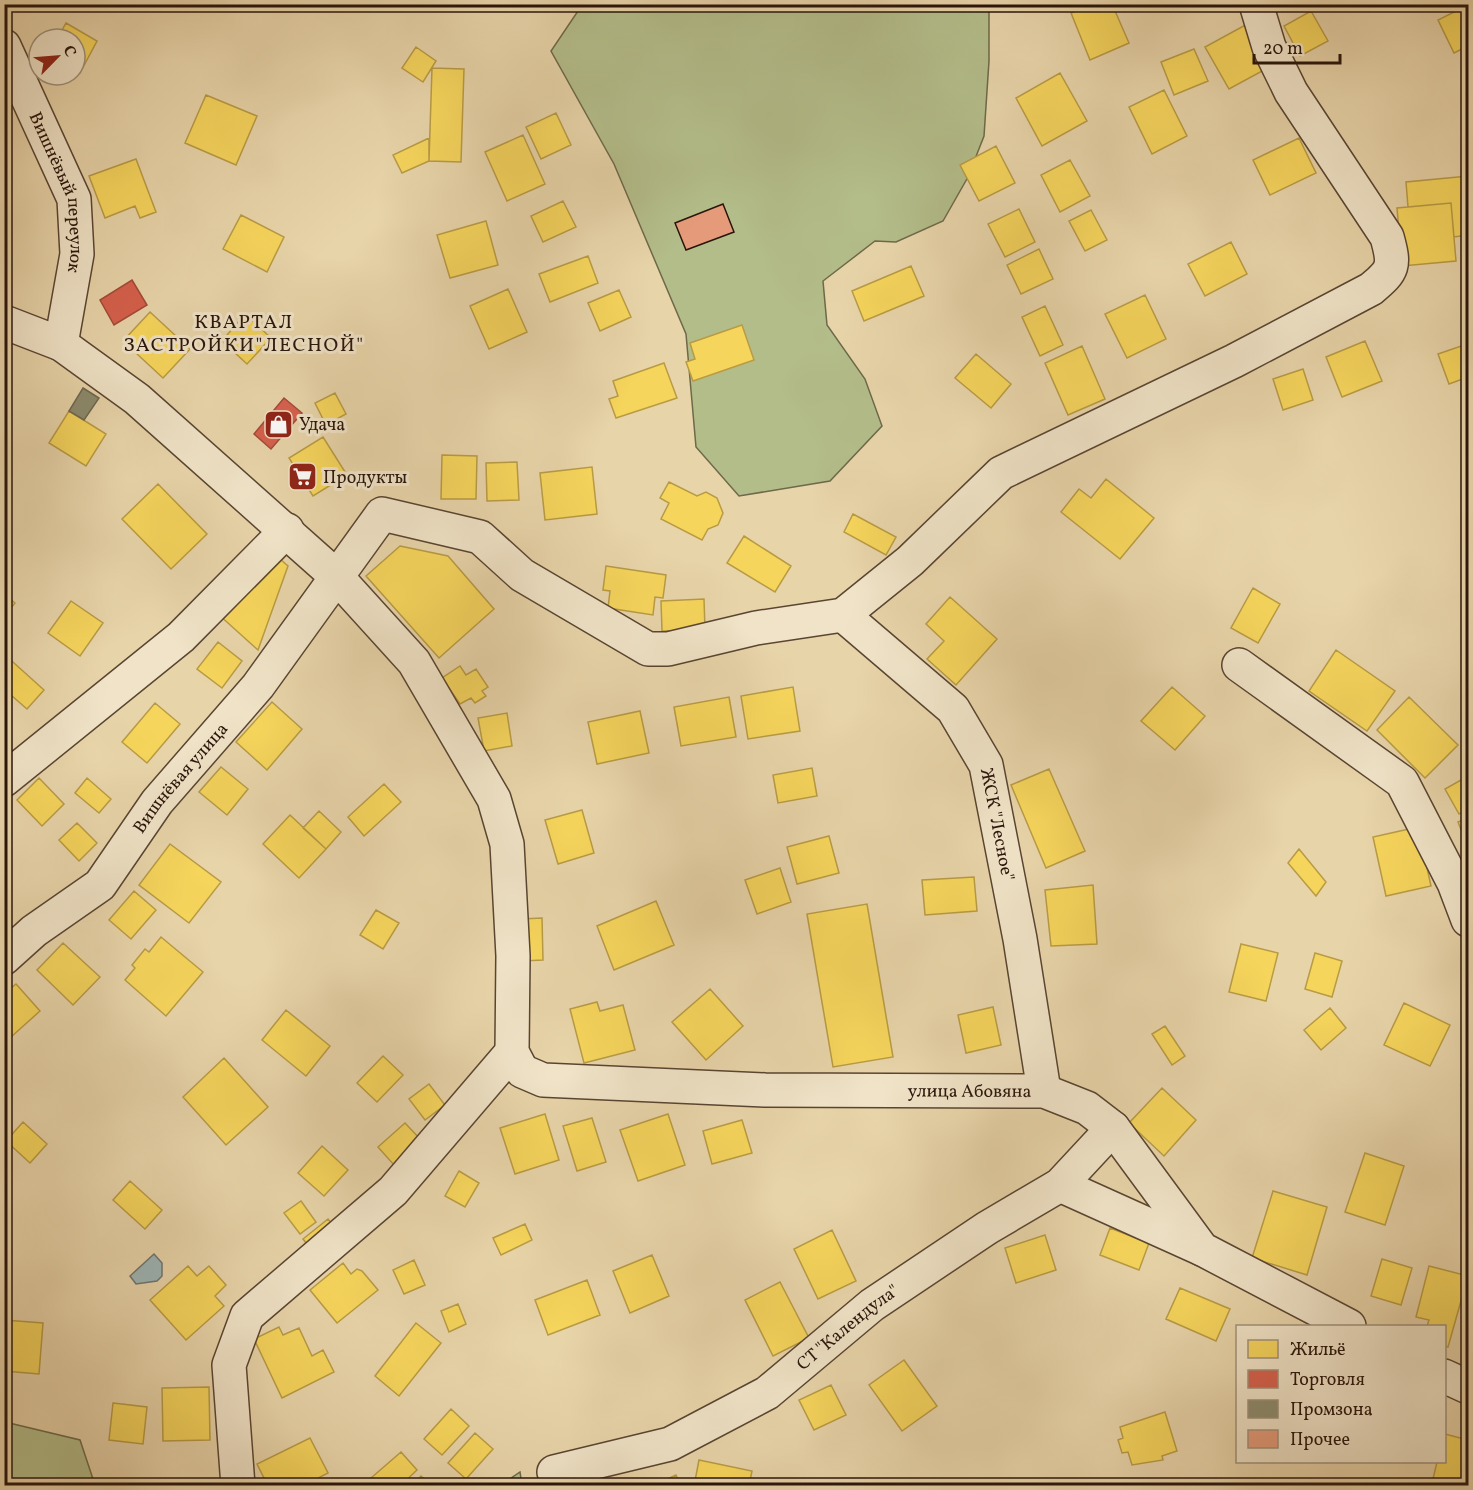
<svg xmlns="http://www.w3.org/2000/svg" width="1473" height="1490" font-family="Vollkorn,serif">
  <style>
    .green { fill: #b3bd8a; stroke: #6e694a; stroke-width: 1.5 }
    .water { fill: #9db5b5; stroke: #6f7571; stroke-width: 1.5 }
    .homes { fill: #f6d55c; stroke: #b89b44; stroke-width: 1.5 }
    .shops { fill: #d6604d; stroke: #a24a39; stroke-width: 1.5 }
    .industry { fill: #8c8c6e; stroke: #6e6850; stroke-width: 1.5 }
    .building { fill: #e59b7a; stroke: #29150b; stroke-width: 1.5 }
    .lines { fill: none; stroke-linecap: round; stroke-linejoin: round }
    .minor-casing { stroke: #594532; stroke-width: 36 }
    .tertiary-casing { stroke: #594532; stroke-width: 36 }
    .minor { stroke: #f0e3c7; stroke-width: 33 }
    .tertiary { stroke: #f0e3c7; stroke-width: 33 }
    .labels { text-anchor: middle; stroke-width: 6; stroke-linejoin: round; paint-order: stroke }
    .street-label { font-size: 18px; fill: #29150b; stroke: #f0e3c7 }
    .poi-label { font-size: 18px; fill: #29150b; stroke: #f0e3c7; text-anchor: start }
    .neighbourhood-label { font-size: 20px; letter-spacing: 1.5px; fill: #29150b; stroke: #f0e3c7 }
  </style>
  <rect width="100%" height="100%" fill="#e8d4a9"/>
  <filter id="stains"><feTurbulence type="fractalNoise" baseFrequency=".00333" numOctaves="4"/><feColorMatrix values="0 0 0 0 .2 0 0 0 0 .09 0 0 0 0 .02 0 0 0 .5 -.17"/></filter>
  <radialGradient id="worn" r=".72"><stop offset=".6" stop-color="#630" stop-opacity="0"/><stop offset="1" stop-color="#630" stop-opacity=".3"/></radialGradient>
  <path class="green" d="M582,5H989V61L984,136L968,177L943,221L896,242L875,241L823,281L827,325L865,379L882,426L830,481L739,496L696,447L686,334L614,164L551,51Z
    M5,1422L80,1440L95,1485H5Z
    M520,1472L522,1485H501Z"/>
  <path class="water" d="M154,1254L162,1263V1276L157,1281L136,1284L130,1276Z"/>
  <path class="homes" d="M239,4H254L250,11Z
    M1093,4H1112L1129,43L1090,60L1071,13Z
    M1435,4H1450L1438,10Z
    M1468,5V46L1454,53L1438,20Z
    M1311,11L1328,41L1300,56L1284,26Z
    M66,23L97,41L80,73L75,70V39H57Z
    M1249,23L1273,65L1229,89L1205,47Z
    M416,47L436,61L423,82L402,68Z
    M1194,49L1208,81L1174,95L1161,62Z
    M432,68L464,69L461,162L429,161Z
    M1060,73L1087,121L1042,146L1016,98Z
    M1164,90L1187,136L1152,154L1129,107Z
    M206,95L257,116L236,165L185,143Z
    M556,113L571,145L541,159L526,127Z
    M523,135L545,184L507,201L485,152Z
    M429,138V161L402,173L393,155Z
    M1299,138L1316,173L1270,195L1253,160Z
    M996,146L1015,183L979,201L960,165Z
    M136,159L156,212L140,218L135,206L105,218L89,176Z
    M1070,160L1090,196L1060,212L1041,175Z
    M1468,176V235L1454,237L1451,203L1408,207L1406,182Z
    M563,201L576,227L543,242L531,216Z
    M1451,203L1456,261L1402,266L1397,208Z
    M1019,209L1035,242L1005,257L988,224Z
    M1091,210L1107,240L1085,251L1069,221Z
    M241,215L284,237L267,272L223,249Z
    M486,221L498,265L450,278L437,235Z
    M1231,242L1247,274L1205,296L1188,264Z
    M1039,249L1053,279L1021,294L1007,265Z
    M588,256L598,283L550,302L539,274Z
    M911,266L924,296L864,321L852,291Z
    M508,289L527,332L489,349L470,306Z
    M619,290L631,317L600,331L588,303Z
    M1145,295L1166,339L1127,358L1105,314Z
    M1045,306L1063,345L1040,356L1022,317Z
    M150,312L190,349L163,378L123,341Z
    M245,314L271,338L247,364L222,341Z
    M742,325L754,360L693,381L686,362L695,359L690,343Z
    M1365,341L1382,381L1342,397L1326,357Z
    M1467,344L1468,377L1449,384L1438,354Z
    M1082,346L1105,399L1068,415L1045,363Z
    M976,354L1011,384L991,408L955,378Z
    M664,363L677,398L616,418L609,399L618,396L613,381Z
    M1303,369L1313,400L1283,410L1273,379Z
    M335,393L346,414L326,425L315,403Z
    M69,411L106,434L86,466L49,443Z
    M323,437L347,475L313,496L289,458Z
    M442,455L477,456L476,499H441Z
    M517,462L519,500L487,501L486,463Z
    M592,467L597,514L545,520L540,473Z
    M1106,479L1154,518L1120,559L1061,512L1079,489L1091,498Z
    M669,482L697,496L706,492L717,498L723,513L718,525L708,529L702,540L661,519L669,503L660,498Z
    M158,484L207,534L171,569L122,519Z
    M853,514L896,537L886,555L844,532Z
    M744,536L791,566L775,592L727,563Z
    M400,546L448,556L494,609L439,658L366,576Z
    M273,553L288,566L258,650L218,614Z
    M606,566L666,575L663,598L655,597L653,615L608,608L610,591L603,590Z
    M1253,588L1280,604L1258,643L1231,628Z
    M4,594L15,603L4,616Z
    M950,597L997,639L956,685L927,659L944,641L926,624Z
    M704,599L705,630L662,631L661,601Z
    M71,601L103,623L80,656L48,633Z
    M218,642L242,661L222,688L197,669Z
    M1336,650L1395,691L1367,731L1309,691Z
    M4,654L44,690L27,709L4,689Z
    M460,666L466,675L476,669L488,687L482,691L486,696L475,703L471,698L460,704L442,678Z
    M793,687L800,731L748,739L741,696Z
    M1172,687L1205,716L1175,750L1141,721Z
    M729,697L736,737L681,746L674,707Z
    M1409,697L1458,745L1425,778L1377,730Z
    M272,702L302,729L267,770L236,742Z
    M155,703L180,724L147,763L122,742Z
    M640,711L649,753L597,764L588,722Z
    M507,713L512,746L484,751L478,718Z
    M221,767L248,789L227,815L199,792Z
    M812,768L817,796L778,803L773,775Z
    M1049,769L1085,851L1046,868L1011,785Z
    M1468,776V808L1459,814L1445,789Z
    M39,778L64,804L42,826L17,800Z
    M87,778L111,799L99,813L75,793Z
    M384,784L401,802L364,836L348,817Z
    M582,810L594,853L558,864L545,820Z
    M319,811L341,832L326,849L303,828Z
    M290,815L326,849L299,878L263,844Z
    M1468,818V844L1467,845L1458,822Z
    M77,823L97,843L79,861L59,840Z
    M1418,827L1431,886L1386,896L1373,837Z
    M829,836L839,873L797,884L787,847Z
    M170,844L221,882L189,923L139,885Z
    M1299,849L1326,882L1316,896L1288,863Z
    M780,868L791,902L757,914L745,880Z
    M974,877L977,911L925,915L922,880Z
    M1093,885L1097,944L1051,946L1045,890Z
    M134,891L156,910L131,939L109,920Z
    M656,901L674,945L614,970L597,926Z
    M867,904L893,1057L833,1067L807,914Z
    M376,910L399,923L383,949L360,935Z
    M542,918L543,960L522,961L521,919Z
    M161,937L203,972L166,1016L125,980L135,968L132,965L145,949L149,952Z
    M63,943L100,977L73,1005L37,970Z
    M1241,944L1278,953L1266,1001L1229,992Z
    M1315,953L1342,961L1332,997L1305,989Z
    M16,984L40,1011L11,1037L4,1029V994Z
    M710,989L743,1026L706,1060L672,1022Z
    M597,1002L600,1011L623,1005L635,1050L584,1063L570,1009Z
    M1404,1003L1450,1025L1430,1066L1384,1045Z
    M993,1007L1001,1045L966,1053L958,1015Z
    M1330,1008L1346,1028L1321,1050L1304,1030Z
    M286,1010L330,1046L306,1076L262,1040Z
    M1165,1026L1185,1056L1172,1065L1152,1034Z
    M383,1056L403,1075L377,1102L357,1083Z
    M224,1058L268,1107L226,1145L183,1097Z
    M1468,1063V1088L1461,1085Z
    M429,1084L445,1105L425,1120L409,1099Z
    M1162,1088L1196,1120L1164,1156L1129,1123Z
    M545,1114L559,1160L515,1174L500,1128Z
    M668,1114L685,1165L638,1181L620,1130Z
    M592,1118L606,1162L577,1171L563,1126Z
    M742,1120L752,1153L712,1164L703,1131Z
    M23,1122L47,1144L30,1163L6,1141Z
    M405,1123L421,1140L394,1165L378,1147Z
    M322,1146L348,1170L324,1196L298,1173Z
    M1365,1153L1404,1166L1385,1225L1345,1212Z
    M459,1171L479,1183L465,1207L445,1196Z
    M130,1181L162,1210L145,1229L113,1200Z
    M1273,1191L1327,1207L1307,1275L1252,1258Z
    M301,1201L316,1222L300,1234L284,1213Z
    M328,1219L336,1229L311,1249L303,1239Z
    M525,1224L532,1240L501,1255L493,1238Z
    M1110,1228L1149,1243L1139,1270L1100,1255Z
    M832,1230L856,1281L818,1299L794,1249Z
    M1045,1235L1056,1270L1016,1283L1005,1248Z
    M652,1255L669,1296L630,1313L613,1271Z
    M1382,1259L1412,1268L1401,1305L1371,1296Z
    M414,1260L425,1285L404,1294L393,1270Z
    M343,1263L351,1274L357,1269L362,1271L378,1290L337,1323L310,1290Z
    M188,1266L197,1276L209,1266L226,1285L215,1296L224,1306L186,1340L150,1300Z
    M1429,1266L1468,1276L1448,1347L1444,1346V1326H1427L1429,1320L1416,1317Z
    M587,1280L600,1315L548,1335L535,1300Z
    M780,1282L809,1338L773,1356L745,1300Z
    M1180,1288L1230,1309L1216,1341L1166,1319Z
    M458,1304L466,1324L449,1332L441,1311Z
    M4,1320L43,1323L39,1374L4,1371Z
    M416,1323L441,1343L399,1396L375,1376Z
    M279,1327L283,1335L299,1328L312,1356L323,1350L334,1372L282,1398L254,1339Z
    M904,1360L937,1406L902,1431L869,1385Z
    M831,1385L846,1415L814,1430L799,1400Z
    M209,1387L210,1440L163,1441L162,1388Z
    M113,1403L147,1407L143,1444L109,1440Z
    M451,1409L469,1426L442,1455L424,1439Z
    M1165,1412L1177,1451L1162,1456L1163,1460L1132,1465L1128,1452L1122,1453L1118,1440L1123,1438L1120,1427Z
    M475,1433L493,1449L466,1479L448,1463Z
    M1445,1434L1468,1440V1486L1432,1483L1437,1462H1444Z
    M310,1438L328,1473L303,1486H268L257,1464Z
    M401,1452L417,1470L400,1486H377L371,1478Z
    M699,1460L752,1471L749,1486H694Z
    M676,1475L681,1486H652Z
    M421,1476L432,1486H412Z"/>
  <path class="shops" d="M132,280L147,305L114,325L100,300Z
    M284,398L302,413L271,449L254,434Z"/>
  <path class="industry" d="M83,388L99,398L84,420L69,411Z"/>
  <path class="building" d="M723,204L734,232L686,250L675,223Z"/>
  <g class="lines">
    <defs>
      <g id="minor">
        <path id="s1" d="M4,46L74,199L77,254L61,344"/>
        <path id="s2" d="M843,615L953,709L986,765L1020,939L1044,1091"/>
        <path d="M1239,665L1402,782L1454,883L1468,920"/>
        <path d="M4,780L181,637L287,530"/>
        <path id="s3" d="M4,958L34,931L100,885L157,802L258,686L382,514L480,537L522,575L648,649H668L756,628L843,615L910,561L1001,473L1234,361L1371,289C1394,270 1395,266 1387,237L1291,92L1269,47L1256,4"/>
        <path d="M1060,1185L1202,1249"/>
        <path id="s4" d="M554,1472L670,1444L767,1393L872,1305L987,1228L1060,1185L1113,1128"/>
        <path d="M238,1486L229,1365L247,1316L393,1191L512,1052"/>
      </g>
      <g id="tertiary">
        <path id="s5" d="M4,322L61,344L137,399L336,576L414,662L494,799L507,844L513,956L512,1052L522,1071L543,1080L765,1090L1044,1091L1087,1108L1113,1128L1202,1249L1349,1326"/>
        <path d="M1444,1376L1468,1387"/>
      </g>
    </defs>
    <use href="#minor" class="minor-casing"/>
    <use href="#tertiary" class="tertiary-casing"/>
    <use href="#minor" class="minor"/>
    <use href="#tertiary" class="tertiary"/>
  </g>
  <defs>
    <symbol id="shop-square" viewBox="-11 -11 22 22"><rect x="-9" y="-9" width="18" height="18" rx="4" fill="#8f2418" stroke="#f0e3c7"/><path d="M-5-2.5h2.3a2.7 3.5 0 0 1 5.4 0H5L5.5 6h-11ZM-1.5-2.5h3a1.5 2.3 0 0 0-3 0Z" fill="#fff"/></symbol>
    <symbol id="supermarket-square" viewBox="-11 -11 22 22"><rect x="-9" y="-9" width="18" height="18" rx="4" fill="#8f2418" stroke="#f0e3c7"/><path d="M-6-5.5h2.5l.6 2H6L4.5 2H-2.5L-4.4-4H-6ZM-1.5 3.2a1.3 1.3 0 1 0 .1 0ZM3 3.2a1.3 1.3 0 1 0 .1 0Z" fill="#fff"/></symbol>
  </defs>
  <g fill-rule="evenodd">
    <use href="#shop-square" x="262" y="408" width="33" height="33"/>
    <use href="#supermarket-square" x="286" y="460" width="33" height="33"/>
  </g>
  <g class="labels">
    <g class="street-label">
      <text dy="6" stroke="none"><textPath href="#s1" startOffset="158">Вишнёвый переулок</textPath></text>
      <text dy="6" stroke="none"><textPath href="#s3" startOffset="255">Вишнёвая улица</textPath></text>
      <text dy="6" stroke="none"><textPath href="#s2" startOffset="270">ЖСК "Лесное"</textPath></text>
      <text dy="6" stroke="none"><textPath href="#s5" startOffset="1422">улица Абовяна</textPath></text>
      <text dy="6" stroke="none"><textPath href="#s4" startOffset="333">СТ "Календула"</textPath></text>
    </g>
    <g class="poi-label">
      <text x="299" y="430">Удача</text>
      <text x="323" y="483">Продукты</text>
    </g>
    <g class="neighbourhood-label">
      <text x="244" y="328">КВАРТАЛ<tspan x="244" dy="23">ЗАСТРОЙКИ"ЛЕСНОЙ"</tspan></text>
    </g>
  </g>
  <rect width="1473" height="1490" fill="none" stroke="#e8d4a9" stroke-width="24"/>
  <rect x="6" y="6" width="1461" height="1478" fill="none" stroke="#29150b" stroke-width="3"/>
  <rect x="12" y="12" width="1449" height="1466" fill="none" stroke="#29150b" stroke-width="1.5"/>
  <rect x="1236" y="1325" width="210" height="138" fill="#f0e3c7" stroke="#a0917c" stroke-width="1.5"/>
  <rect x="1248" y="1340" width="30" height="18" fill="#f6d55c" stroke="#a0917c" stroke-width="1.5"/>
  <text x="1290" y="1355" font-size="18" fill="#29150b">Жильё</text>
  <rect x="1248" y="1370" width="30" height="18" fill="#d6604d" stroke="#a0917c" stroke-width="1.5"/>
  <text x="1290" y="1385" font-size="18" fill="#29150b">Торговля</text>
  <rect x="1248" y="1400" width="30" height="18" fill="#8c8c6e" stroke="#a0917c" stroke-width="1.5"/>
  <text x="1290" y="1415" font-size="18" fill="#29150b">Промзона</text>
  <rect x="1248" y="1430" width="30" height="18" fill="#e59b7a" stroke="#a0917c" stroke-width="1.5"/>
  <text x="1290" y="1445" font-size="18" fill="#29150b">Прочее</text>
  <g transform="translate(57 57) rotate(65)"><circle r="28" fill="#f0e3c7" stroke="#a0917c" stroke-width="1.5"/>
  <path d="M0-4.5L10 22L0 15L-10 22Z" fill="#8f2418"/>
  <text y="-9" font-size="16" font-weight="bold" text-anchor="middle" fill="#29150b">С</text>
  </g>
  <path d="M1254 54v9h86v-9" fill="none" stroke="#29150b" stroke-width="3"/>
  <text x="1263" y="54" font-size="18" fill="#29150b" stroke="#f0e3c7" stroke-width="4.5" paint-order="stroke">20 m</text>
  <rect width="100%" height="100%" filter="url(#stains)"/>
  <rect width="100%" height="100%" fill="url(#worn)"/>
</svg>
